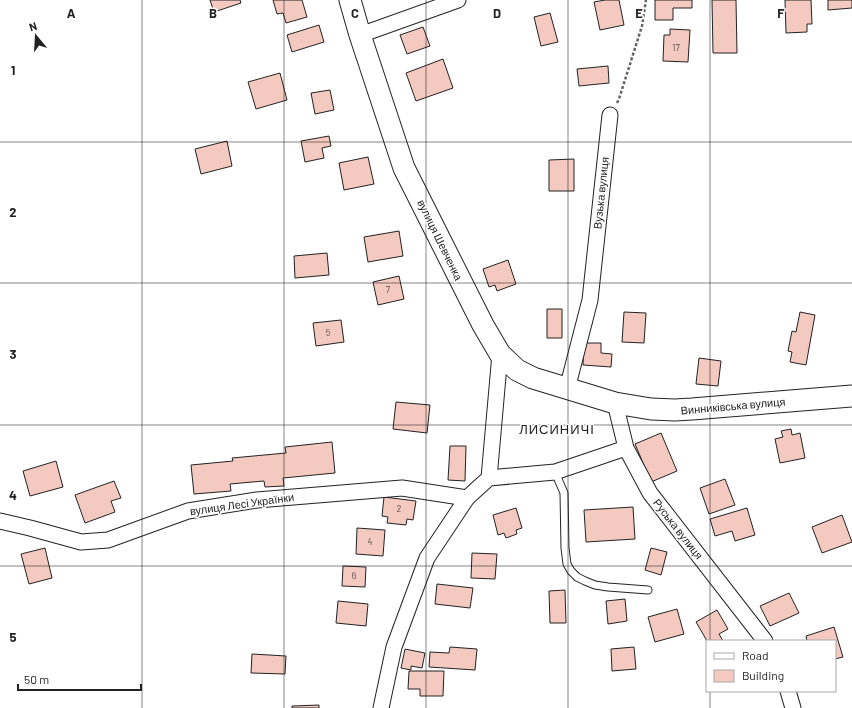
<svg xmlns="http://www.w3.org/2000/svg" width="852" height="708" font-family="Barlow,sans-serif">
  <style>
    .building { fill: #f3c9c0; stroke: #222 }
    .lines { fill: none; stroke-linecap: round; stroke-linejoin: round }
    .lane-casing { stroke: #222; stroke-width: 9 }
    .street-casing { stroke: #222; stroke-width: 17 }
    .secondary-casing { stroke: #222; stroke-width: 23 }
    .path { stroke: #646464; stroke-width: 2.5; stroke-dasharray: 3 2; stroke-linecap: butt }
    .lane { stroke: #fff; stroke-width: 7 }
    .street { stroke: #fff; stroke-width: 15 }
    .secondary { stroke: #fff; stroke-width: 21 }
    .grid { fill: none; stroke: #222; stroke-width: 1; stroke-opacity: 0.55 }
    .labels { text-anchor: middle; stroke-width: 3; stroke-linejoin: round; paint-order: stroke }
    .number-label { font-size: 9px; fill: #564c4a }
    .street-label { font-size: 11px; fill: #222; stroke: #fff }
    .quarter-label { font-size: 13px; letter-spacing: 1px; fill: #222; stroke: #fff }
    .grid-label { font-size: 13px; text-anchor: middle; font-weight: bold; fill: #222; stroke: #fff; stroke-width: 3; stroke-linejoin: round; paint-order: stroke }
  </style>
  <rect width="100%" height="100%" fill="#fff"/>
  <path class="building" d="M210,0H240L241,3L214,12Z
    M273,0H302L307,17L286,23L283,13L277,14Z
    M605,0H619L624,25L600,30L594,2Z
    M655,0H692V8H673V20H655Z
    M712,0H736L737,53H713Z
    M785,0H811L812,24H807V32L786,33Z
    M828,0H852V8L828,10Z
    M550,13L558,42L541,46L534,17Z
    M319,25L324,42L292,52L287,35Z
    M423,27L430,46L407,54L400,35Z
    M670,29L690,30L688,62L663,61L664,35H670Z
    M443,59L453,88L416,101L406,73Z
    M608,66L609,83L579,86L577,69Z
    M280,73L287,100L256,109L248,82Z
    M330,90L334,110L315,114L311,93Z
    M329,136L331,146L322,148L324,158L305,162L301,141Z
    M227,141L232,166L201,174L195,149Z
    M368,157L374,184L344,190L339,163Z
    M574,159V191H549V160Z
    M399,231L403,256L368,262L364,237Z
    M327,253L329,275L295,278L294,256Z
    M508,260L516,284L497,291L495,285L489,287L483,269Z
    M399,276L404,299L378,305L373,282Z
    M547,309H562V338H547Z
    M624,312L646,313L644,343L622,342Z
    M800,312L815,315L806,365L790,362L792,352L788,351L792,331L796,332Z
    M341,320L344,342L316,346L313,323Z
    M584,343H601V353L612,354L611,367L583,365Z
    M699,358L721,361L718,386L696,384Z
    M396,402L430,405L427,433L393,429Z
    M791,429L792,435L800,433L805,458L780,463L775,439L783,437L781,431Z
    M661,433L677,471L651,482L635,444Z
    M332,442L335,473L283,478L284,486L265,487L264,481L230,484L231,491L194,494L191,465L233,461L232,458L286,453L285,447Z
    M450,446H466L465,481L448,480Z
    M56,461L63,487L30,496L23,471Z
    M725,479L735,505L709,514L700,488Z
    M114,481L121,498L111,501L115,512L85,523L75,495Z
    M384,497L416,501L413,520L407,519L406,525L387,523L388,517L382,516Z
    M633,507L635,539L586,542L584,510Z
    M516,508L522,528L516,530L517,534L506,538L504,533L498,535L493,515Z
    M747,508L755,535L735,541L732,531L715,536L710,519Z
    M842,515L852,542L822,553L812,527Z
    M357,528L385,530L383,556L356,554Z
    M45,548L52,578L29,584L21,554Z
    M651,548L667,552L661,575L645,570Z
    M472,553L497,554L495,579L471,578Z
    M343,566L366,567L365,587L342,586Z
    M437,584L473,588L470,608L435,604Z
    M565,590L566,623H550L549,591Z
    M789,593L799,613L770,626L760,606Z
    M625,599L627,621L608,624L606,601Z
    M338,601L368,604L366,626L336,623Z
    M677,609L684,634L655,642L648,617Z
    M717,610L728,629L719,634L723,641H707L696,622Z
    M834,627L843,657L835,659V641H807L806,636Z
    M450,647L477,649L475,670L429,667L430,652L449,653Z
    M634,647L636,669L612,671L611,649Z
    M405,649L425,653L422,668L411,666V670L401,668Z
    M252,654L286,656L285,674L251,673Z
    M409,671H444L443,696H420V689H408Z
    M319,705V708H292V706Z"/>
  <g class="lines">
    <defs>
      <path id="lane" d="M555,472L564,493L565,548L567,564L571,571L577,577L585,581L595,585L608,587L648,590"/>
      <path id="street" d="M360,35L458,0
        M500,354L489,478L555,472L626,448
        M567,389L590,300L610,115
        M615,403L626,448L650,493L765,641
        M0,521L30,528L81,542L108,540L188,511L257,500L402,488L467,498
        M788,691L793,708
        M381,708L394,647L427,558L467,498L489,478"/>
      <path id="secondary" d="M350,0L360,35L404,168L483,325L500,354L517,370L533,378L615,403L651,409L675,410L692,409L852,396"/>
    </defs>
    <use href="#lane" class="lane-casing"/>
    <use href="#street" class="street-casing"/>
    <use href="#secondary" class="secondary-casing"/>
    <path class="path" d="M617,103L619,99L642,26L646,0"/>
    <use href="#lane" class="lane"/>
    <use href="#street" class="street"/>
    <use href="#secondary" class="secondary"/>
  </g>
  <path class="grid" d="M142,0V708M284,0V708M426,0V708M568,0V708M710,0V641M0,142H852M0,283H852M0,425H852M0,566H852M710,691V708"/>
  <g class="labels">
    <g class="number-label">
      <text x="676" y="51">17</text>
      <text x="388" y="293">7</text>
      <text x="328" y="336">5</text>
      <text x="399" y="512">2</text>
      <text x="370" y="545">4</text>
      <text x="354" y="579">6</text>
    </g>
    <g class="street-label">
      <text transform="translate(601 193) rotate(-84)" y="4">Вузька вулиця</text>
      <text transform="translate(440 240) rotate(64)" y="4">вулиця Шевченка</text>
      <text transform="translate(733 406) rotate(-5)" y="4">Винниківська вулиця</text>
      <text transform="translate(242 504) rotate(-8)" y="4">вулиця Лесі Українки</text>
      <text transform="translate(678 529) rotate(52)" y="4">Руська вулиця</text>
    </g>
    <g class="quarter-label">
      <text x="557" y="434">ЛИСИНИЧІ</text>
    </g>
  </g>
  <g class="grid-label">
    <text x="71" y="18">A</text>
    <text x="213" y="18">B</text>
    <text x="355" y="18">C</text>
    <text x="497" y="18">D</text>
    <text x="639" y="18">E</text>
    <text x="781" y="18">F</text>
    <text x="13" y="75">1</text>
    <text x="13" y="217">2</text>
    <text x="13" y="359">3</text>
    <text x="13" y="500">4</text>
    <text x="13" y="642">5</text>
  </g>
  <rect x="706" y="640" width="130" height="52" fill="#ffffff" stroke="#a7a7a7"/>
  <rect x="714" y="653" width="20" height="6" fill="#ffffff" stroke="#a7a7a7"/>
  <text x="742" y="660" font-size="12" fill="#222222">Road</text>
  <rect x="714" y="670" width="20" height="12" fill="#f3c9c0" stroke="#a7a7a7"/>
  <text x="742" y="680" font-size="12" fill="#222222">Building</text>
  <g transform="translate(36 36) rotate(342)" stroke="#ffffff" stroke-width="3" paint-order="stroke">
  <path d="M0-3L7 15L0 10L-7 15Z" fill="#222222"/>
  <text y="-6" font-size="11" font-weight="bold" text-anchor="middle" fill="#222222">N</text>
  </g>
  <path d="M18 684v6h123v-6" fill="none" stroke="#222222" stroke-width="2"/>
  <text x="24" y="684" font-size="12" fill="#222222" stroke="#ffffff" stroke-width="3" paint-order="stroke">50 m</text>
</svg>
